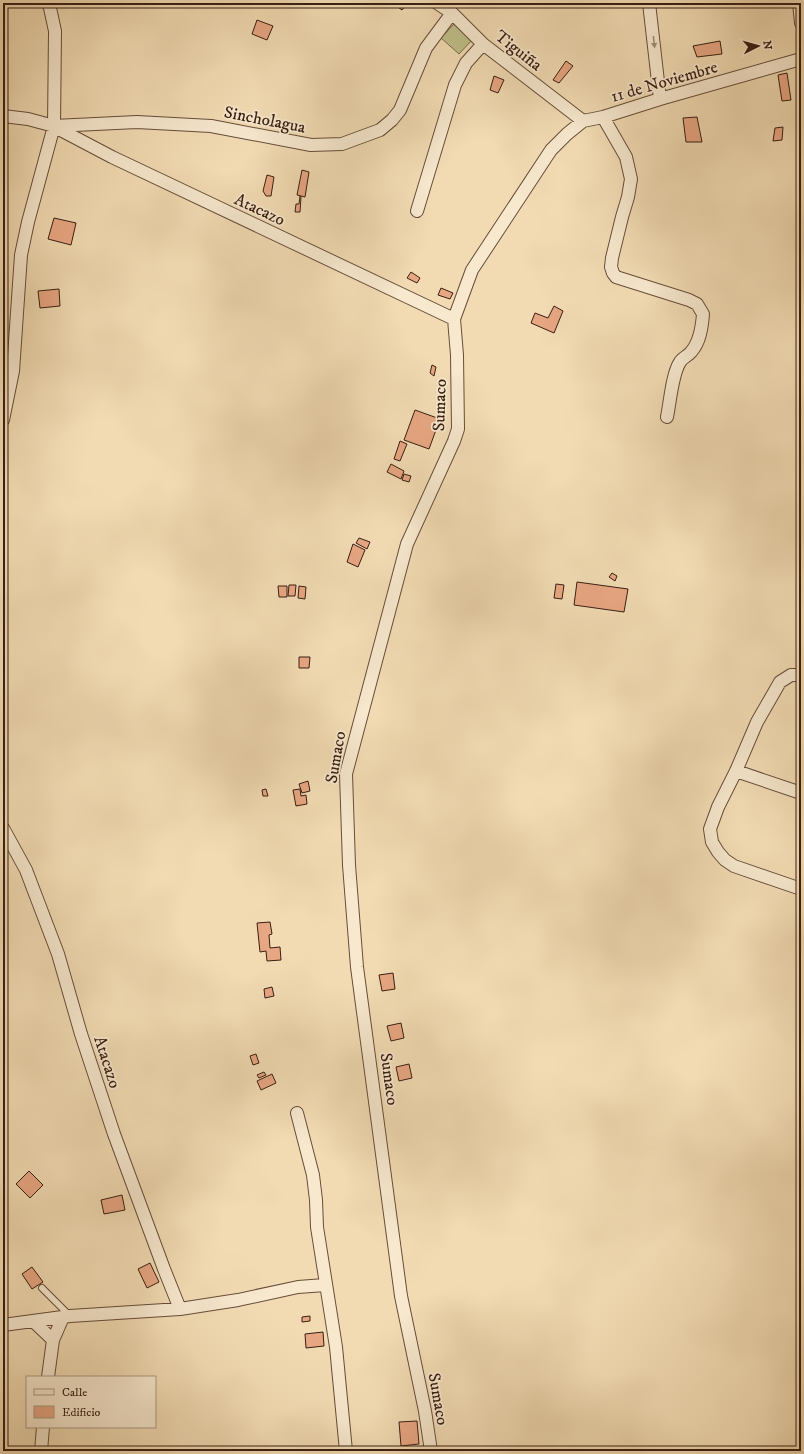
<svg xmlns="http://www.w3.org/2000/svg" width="804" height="1454" font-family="'IM FELL DW Pica',serif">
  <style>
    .green { fill: #bfbf89; stroke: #7c6e4e }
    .building { fill: #e8a783; stroke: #381e12 }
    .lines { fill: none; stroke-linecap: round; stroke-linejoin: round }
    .lane-casing { stroke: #664d3a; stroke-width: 8 }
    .street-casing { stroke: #664d3a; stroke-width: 14 }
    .lane { stroke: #f7e8ce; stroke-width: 6 }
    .street { stroke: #f7e8ce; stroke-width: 12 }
    .oneway { fill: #a18d79 }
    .labels { text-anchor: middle; stroke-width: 3.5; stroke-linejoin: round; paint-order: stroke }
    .street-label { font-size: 17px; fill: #381e12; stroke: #f7e8ce }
  </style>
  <rect width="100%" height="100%" fill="#f2dbb3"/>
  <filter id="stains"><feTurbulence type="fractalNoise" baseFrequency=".005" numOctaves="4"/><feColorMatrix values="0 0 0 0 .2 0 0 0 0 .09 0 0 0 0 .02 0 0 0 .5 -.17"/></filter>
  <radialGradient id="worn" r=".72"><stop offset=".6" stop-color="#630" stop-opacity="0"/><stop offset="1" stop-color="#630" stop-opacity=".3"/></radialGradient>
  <path class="green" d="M455,23L473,39L459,54L441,38Z"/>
  <path class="building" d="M392,3H408L402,10Z
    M257,20L273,26L267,40L252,34Z
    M720,41L722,54L697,57L693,46Z
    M566,61L573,66L559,83L553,80Z
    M787,73L791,100L782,101L778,75Z
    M494,76L504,80L498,93L490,90Z
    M697,117L702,142H686L683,118Z
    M783,127L782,140L773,141L775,128Z
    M302,170L309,172L305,197L297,195Z
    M267,175L274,177L271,196H266L263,191Z
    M300,196L301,197L300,212H295L296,204H299Z
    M54,218L76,223L71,245L48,239Z
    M411,272L420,278L417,283L407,278Z
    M441,288L453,293L450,299L438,295Z
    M59,289L60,306L40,308L38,291Z
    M554,306L563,311L554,333L531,323L535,313L548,318Z
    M432,365L436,367L434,376L430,373Z
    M415,410L440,419L429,449L404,440Z
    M400,441L407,444L400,461L394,459Z
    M391,464L404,471L401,479L387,472Z
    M404,474L411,476L409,482L402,480Z
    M359,538L370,542L367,549L356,543Z
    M353,544L365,550L358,567L347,562Z
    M612,573L617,576L615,581L609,577Z
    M577,582L628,589L624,612L574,605Z
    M556,584L564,585L562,599L554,598Z
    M289,585H296L295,596H288Z
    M278,586H287V597H279Z
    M299,586L306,587L305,599L298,598Z
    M299,657H310L309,668H299Z
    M308,781L310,791L302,793L299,784Z
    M266,789L268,796H263L262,790Z
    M300,789L301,796L306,795L307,804L296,806L293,790Z
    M270,922L272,934L269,935L270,948L280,947L281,960L267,961L266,951L260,952L257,923Z
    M393,973L395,989L382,991L379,975Z
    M272,987L274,996L265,998L264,989Z
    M401,1023L404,1038L391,1041L387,1026Z
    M256,1054L259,1063L253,1065L250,1056Z
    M409,1064L412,1078L399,1081L396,1067Z
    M264,1072L266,1075L259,1078L257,1075Z
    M272,1074L276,1083L261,1090L257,1081Z
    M29,1171L43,1185L30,1198L16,1184Z
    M122,1195L125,1210L104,1214L101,1200Z
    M150,1263L159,1282L147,1288L138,1269Z
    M32,1267L43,1282L32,1289L22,1274Z
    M310,1316V1321L302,1322V1317Z
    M323,1332L324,1346L306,1348L305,1334Z
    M417,1421L419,1444L401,1446L399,1422Z"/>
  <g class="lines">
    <defs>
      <path id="lane" d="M42,1288L70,1316"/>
      <path id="street" d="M437,3L452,13L483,44L583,121
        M649,3L660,99
        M799,3L801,23
        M3,116L28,119L54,126L137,122L211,126L311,145L342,144L380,130L392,120L400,110L426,48L452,13
        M603,117L626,157L631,179L628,197L622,217L612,258L611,267L613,273L616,277L689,300L697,304L703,314C702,327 700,342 691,352C688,356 682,358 680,362C672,374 670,403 667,417
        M55,127L112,157L454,319
        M417,211L455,85L466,63L483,44
        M3,420L13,371L21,255L28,222L54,126L55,31L50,8L48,3
        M801,675H791L780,682L757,722L736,771L718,807L710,829L712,842L718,852L725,860L734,866L801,889
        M736,771L801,793
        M3,828L26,870L58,954L81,1034L114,1134L164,1269L180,1309
        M297,1113L313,1175L316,1200L317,1227L336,1347L346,1451
        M33,1321L53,1340
        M3,1325L70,1316L180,1309L238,1300L298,1287L325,1285
        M48,1377L53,1340L63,1317
        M41,1451L43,1427
        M431,1451L425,1411L401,1296L357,967L349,865L346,774L407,544L454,441L458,429L457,355L454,319L472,270L551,150L567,134L583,121L603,117L660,99L801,59"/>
    </defs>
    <use href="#lane" class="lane-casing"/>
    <use href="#street" class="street-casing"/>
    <use href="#lane" class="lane"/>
    <use href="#street" class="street"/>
  </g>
  <defs><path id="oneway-solid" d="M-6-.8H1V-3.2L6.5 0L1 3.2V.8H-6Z"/></defs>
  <use class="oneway" href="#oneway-solid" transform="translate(654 42) rotate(84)"/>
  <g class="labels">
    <g class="street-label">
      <text transform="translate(519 50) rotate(38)" y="6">Tiguiña</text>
      <text transform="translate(664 81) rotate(-16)" y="6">11 de Noviembre</text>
      <text transform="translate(265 119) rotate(11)" y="6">Sincholagua</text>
      <text transform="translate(260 209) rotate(25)" y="6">Atacazo</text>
      <text transform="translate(439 405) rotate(-88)" y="6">Sumaco</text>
      <text transform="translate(335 757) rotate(-80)" y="6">Sumaco</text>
      <text transform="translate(108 1062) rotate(72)" y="6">Atacazo</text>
      <text transform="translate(390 1079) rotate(82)" y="6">Sumaco</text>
      <text transform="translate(439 1399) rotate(80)" y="6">Sumaco</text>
    </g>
  </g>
  <rect width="804" height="1454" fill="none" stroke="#f2dbb3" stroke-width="16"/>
  <rect x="4" y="4" width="796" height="1446" fill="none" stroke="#381e12" stroke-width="2"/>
  <rect x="8" y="8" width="788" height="1438" fill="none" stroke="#381e12"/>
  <rect x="26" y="1376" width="130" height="52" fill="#f7e8ce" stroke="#ab9783"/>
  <rect x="34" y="1389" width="20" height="6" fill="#f7e8ce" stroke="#ab9783"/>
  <text x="62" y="1396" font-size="12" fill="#381e12">Calle</text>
  <rect x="34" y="1406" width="20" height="12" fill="#e8a783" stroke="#ab9783"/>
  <text x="62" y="1416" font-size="12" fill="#381e12">Edificio</text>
  <g transform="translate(758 46) rotate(84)" stroke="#f7e8ce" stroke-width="3" paint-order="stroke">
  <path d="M0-3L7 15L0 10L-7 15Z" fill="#381e12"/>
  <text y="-6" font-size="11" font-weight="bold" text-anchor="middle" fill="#381e12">N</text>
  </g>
  <rect width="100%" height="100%" filter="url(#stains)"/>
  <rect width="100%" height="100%" fill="url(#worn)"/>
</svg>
